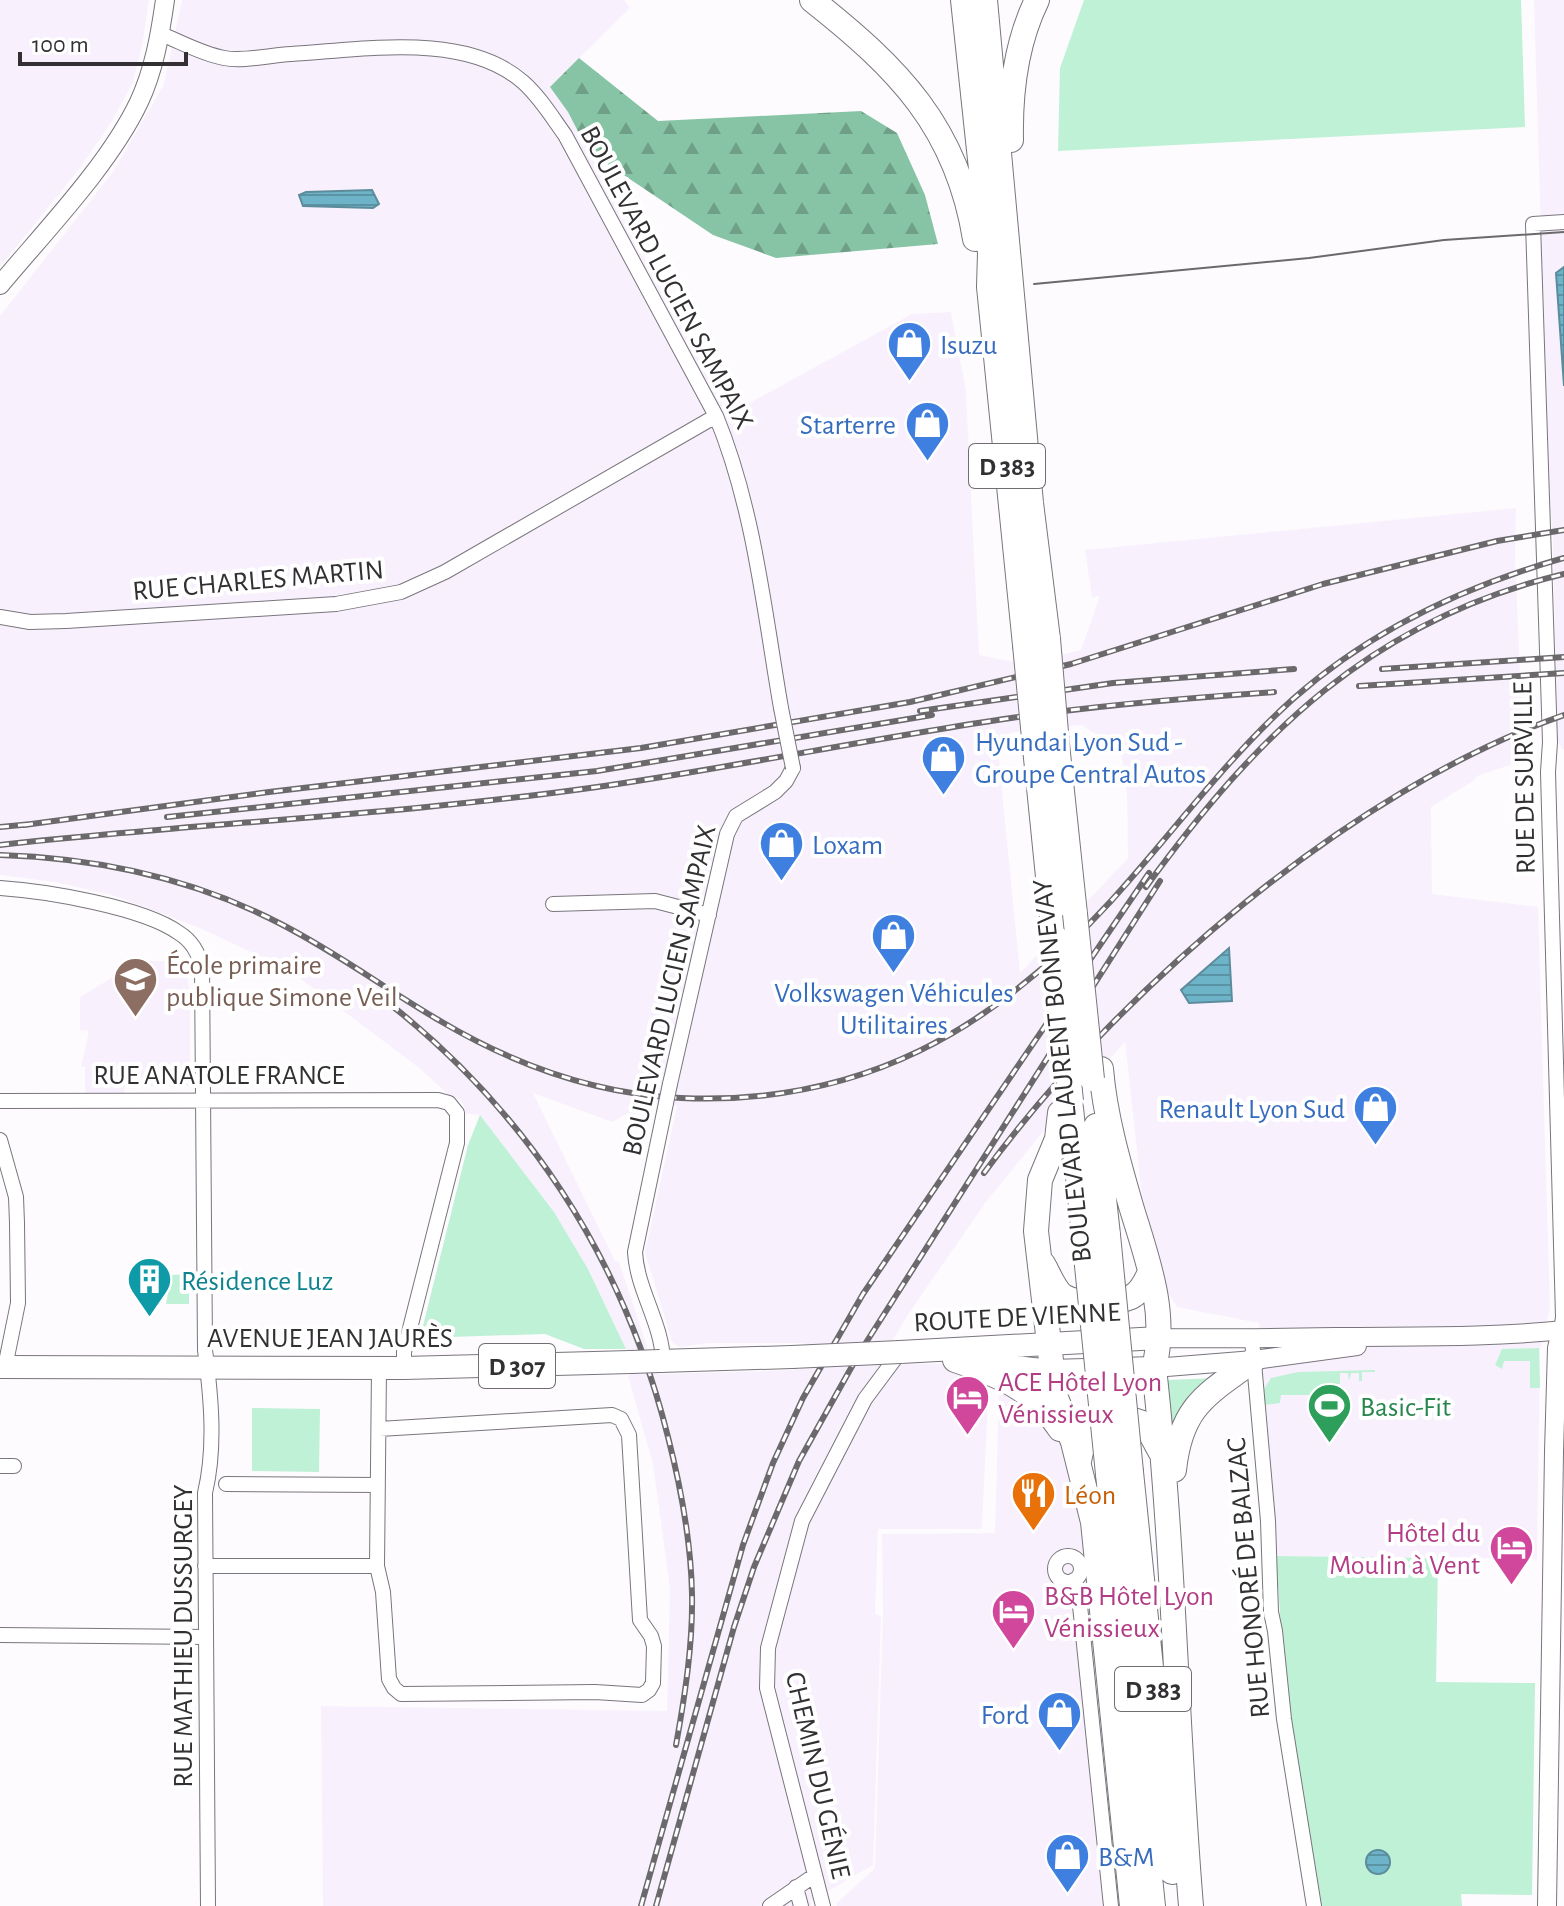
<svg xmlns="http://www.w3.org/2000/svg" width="1564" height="1906" font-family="'Alegreya Sans',sans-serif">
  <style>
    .built { fill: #f8f1fd; fill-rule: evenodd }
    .green { fill: #bef1d6 }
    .forest { fill: url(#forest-firs) }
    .water { fill: url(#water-rules); stroke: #5c8c9c; stroke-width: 2 }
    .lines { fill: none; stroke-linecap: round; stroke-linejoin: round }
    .street-casing { stroke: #79757c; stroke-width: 16 }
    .secondary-casing { stroke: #79757c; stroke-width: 20 }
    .primary-casing { stroke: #79757c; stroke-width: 24 }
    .highway-casing { stroke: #79757c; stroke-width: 26 }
    .street { stroke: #fff; stroke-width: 14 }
    .secondary { stroke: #fff; stroke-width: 18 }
    .primary { stroke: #fff; stroke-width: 22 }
    .highway { stroke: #fff; stroke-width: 24 }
    .tram { stroke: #6b696c; stroke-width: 2 }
    .rail-casing { stroke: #6b696c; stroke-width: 6 }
    .rail { stroke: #fff; stroke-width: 3; stroke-dasharray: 9; stroke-linecap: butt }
    .street-bridge-casing { stroke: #79757c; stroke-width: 16; stroke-linecap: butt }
    .primary-bridge-casing { stroke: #79757c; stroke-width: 24; stroke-linecap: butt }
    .highway-bridge-casing { stroke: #79757c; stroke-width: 26; stroke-linecap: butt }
    .street-bridge { stroke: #fff; stroke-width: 14 }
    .primary-bridge { stroke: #fff; stroke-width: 22 }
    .highway-bridge { stroke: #fff; stroke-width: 24 }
    .labels { text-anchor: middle; stroke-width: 8; stroke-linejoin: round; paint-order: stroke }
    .shield { fill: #fff; stroke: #706e70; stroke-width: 2 }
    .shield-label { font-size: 26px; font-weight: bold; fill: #323033 }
    .street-label { font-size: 28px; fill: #323033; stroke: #fff }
    .shop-label { font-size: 28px; fill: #366cbe; stroke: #fff; text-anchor: start }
    .education-label { font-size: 28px; fill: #785e54; stroke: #fff; text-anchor: start }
    .culture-label { font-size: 28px; fill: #0d838f; stroke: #fff; text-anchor: start }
    .hotel-label { font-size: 28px; fill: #b23c85; stroke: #fff; text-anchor: start }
    .leisure-label { font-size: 28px; fill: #27864d; stroke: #fff; text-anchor: start }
    .food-label { font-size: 28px; fill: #c56008; stroke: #fff; text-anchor: start }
  </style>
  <defs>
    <pattern id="forest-firs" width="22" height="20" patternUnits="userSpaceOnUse" patternTransform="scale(2)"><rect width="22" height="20" fill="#87c4a5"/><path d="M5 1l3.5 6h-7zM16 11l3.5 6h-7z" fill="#6fa087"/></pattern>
    <pattern id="water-rules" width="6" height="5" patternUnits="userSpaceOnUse" patternTransform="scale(2)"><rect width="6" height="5" fill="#6eb4c9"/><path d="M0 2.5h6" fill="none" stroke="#5b93a4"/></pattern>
  </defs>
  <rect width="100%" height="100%" fill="#fdfbfe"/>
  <path class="built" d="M0,0H149L142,46L133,82L112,121L80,168L0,267Z
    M182,0H624L630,8L550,87L568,112L728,415L912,314L951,312L966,391L979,655L1024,664L1081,650L1100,596L1092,597L1085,550L1516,508L1515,553L1523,751L1519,762L1477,776L1473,781L1431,807L1432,894L1538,907L1550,1308L1540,1351L1537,1559L1276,1556L1259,1323L1177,1307L1167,1291L1144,1215L1125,1042L1051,1122L986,1202L909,1313L879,1363L951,1364L989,1377L982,1529H878L875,1614L881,1616L873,1865L811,1901L812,1906H323L321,1706L667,1711L670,1589L653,1464L628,1376L633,1371L629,1355L588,1269L554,1212L480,1115L462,1113L464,1105L458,1098L453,1099L418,1067L297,976L278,965L200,928L112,895L55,882L0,875V316L113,172L164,84ZM1081,725L1121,749L1127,794L1128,858L1020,973L998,750L1010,733ZM533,1093L612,1122L628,1113L651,1117L654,1104L677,1106L645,1252L672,1342L680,1347L709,1343H805L806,1348L795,1370L658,1374L647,1351V1346L619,1262L615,1261Z
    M1534,0H1564V749L1562,750L1557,739L1553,540L1548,470Z
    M139,961H185L190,994V1086L125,1087L124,1093H85V1067H81L89,1031L80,1030V997L130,967H138Z
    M999,1389L1017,1397L1053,1432L1061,1444L1066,1456L1083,1524L1124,1906H837L836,1904L875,1868L883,1612L882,1534L995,1533Z"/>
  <path class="green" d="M1084,0H1521L1525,127L1058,151L1060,68Z
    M480,1115L554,1212L588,1269L626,1349H584L545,1334L420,1338L468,1145Z
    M189,1274V1304H166L171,1275Z
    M1539,1348L1540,1388H1530V1361H1504L1502,1369L1495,1365L1502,1349Z
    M1375,1370V1372H1362V1381H1359V1373H1351L1349,1381L1348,1373H1340V1384H1331V1392L1340,1393L1337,1403L1323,1404V1395H1281L1280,1403L1265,1405L1264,1389L1271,1378L1298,1372Z
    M1217,1378L1170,1445L1159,1401L1142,1381Z
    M252,1408L320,1409L319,1472L252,1471Z
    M1276,1556L1438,1558L1436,1682L1535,1683L1532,1895L1461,1894L1462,1906H1322L1285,1684Z"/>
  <path class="forest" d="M579,58L658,121L861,111L897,133L925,195L938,244L776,258L713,235L588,151L568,112L550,87Z"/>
  <path class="water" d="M372,190L379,204L373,208L303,206L299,195L306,192Z
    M1564,267V386L1556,273Z
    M1229,948L1232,1001L1189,1003L1181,990Z
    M1366 1862a12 12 0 1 1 24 0a12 12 0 1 1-24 0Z"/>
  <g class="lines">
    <defs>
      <path id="street" d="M161,34C181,42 202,54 224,58C244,62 270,55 291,54C362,50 465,31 523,82C540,97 552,117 565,135L716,416C754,508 764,610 781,708
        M0,617L30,622L66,621L336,604L401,592L445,572L716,416
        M0,888C45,891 143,907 179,933C192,941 199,954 202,968L205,1350C211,1396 216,1447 205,1493L208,1906
        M553,904L655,901L709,915
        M670,1084L727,834L736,816L775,792L786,781L793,768
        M0,1101L438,1100L449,1103L457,1113V1143L404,1352V1368
        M0,1140L16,1197L17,1223L18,1303L5,1367
        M1561,1331L1563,1317L1548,772L1550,742L1533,224L1564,222
        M1252,1340L1268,1521L1271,1612L1275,1631L1284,1719L1314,1906
        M663,1361C662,1323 637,1290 635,1252L666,1103
        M0,1466H14
        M226,1484L378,1485
        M1055 1569a13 13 0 1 1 26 0a13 13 0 1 1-26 0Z
        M205,1566H377L383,1592L389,1679L394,1688L401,1694L595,1692L642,1695L649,1690L653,1683L654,1646L651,1636L640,1620L629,1435L621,1419L612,1415L379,1429
        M377,1566L379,1368
        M1074,1580L1079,1596L1111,1906
        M0,1635L205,1637
        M796,1887L801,1906
        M770,1906L815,1875
        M823,1906L767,1688L768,1648L802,1521L865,1399L900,1352"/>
      <path id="secondary" d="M0,285C45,231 109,165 139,102C154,70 160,35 165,0
        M1159,1338C1218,1339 1277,1338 1337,1337C1413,1336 1488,1338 1564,1330
        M1154,1368L1254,1360L1357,1346
        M1547,1906L1554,1452L1557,1348L1561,1331"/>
      <path id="primary" d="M900,1352L1159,1338
        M660,1361L792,1357
        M973,1362L1051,1371L1154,1368
        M0,1367L404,1368L631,1362"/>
      <path id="highway" d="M812,0C898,68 957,127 975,239
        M963,0L990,253L989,287L1025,645
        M985,0L1031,503L1048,639
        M1011,140C1010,92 1016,43 1037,0
        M1057,744L1075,914
        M1035,748L1054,936
        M1101,1069C1105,1116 1118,1161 1131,1206C1147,1259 1168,1312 1154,1368C1174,1546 1176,1727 1191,1906
        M1071,1108L1084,1236
        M1060,1113L1057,1139L1040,1180L1036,1231L1055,1395L1073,1442L1093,1522L1132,1906
        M1096,1126L1108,1235
        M1043,1264C1049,1274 1054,1289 1063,1296C1078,1305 1115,1304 1131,1297C1140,1293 1146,1281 1150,1272
        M955,1360C997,1374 1035,1390 1060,1429
        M1079,1462C1084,1425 1111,1407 1146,1425L1160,1451
        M1174,1470C1181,1406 1206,1395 1254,1360
        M1131,1472L1172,1872
        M1108,1474L1153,1906"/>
    </defs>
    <use href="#street" class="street-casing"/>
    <use href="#secondary" class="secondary-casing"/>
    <use href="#primary" class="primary-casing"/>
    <use href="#highway" class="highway-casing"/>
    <use href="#street" class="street"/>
    <use href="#secondary" class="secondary"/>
    <use href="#primary" class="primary"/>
    <use href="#highway" class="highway"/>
    <path class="tram" d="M1034,284L1309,258L1444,240L1564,232"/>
    <defs>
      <path id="rail" d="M1382,669L1564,657
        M1359,686L1564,673
        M920,711L1113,683L1294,669
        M167,817L597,771L932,715
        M24,825L269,792L641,748L910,702L1071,664L1323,584L1497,541L1564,530
        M0,827L32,824
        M0,845C199,823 399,815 597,787C736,767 873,738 1011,718C1098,705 1186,698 1274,692
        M0,855C98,858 192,878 279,923C336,952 387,990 442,1022C515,1065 596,1094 681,1098C861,1106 993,1030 1111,901C1172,834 1225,760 1293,699C1371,630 1465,586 1564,558
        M1146,887C1258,733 1372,620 1564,574
        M377,994C525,1107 623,1257 668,1437C681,1488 691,1541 692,1594C693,1644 685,1695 676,1745
        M984,1173C1116,992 1351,789 1564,715
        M641,1906L743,1545L773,1463L803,1398L863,1294L1149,873
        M656,1906L734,1627L754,1567L799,1461L860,1352L1160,881"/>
    </defs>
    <use href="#rail" class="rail-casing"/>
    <use href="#rail" class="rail"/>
    <defs>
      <path id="street-bridge" d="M781,708L793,768
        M666,1103L670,1084"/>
      <path id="primary-bridge" d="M792,1357L900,1352
        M631,1362L660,1361"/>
      <path id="highway-bridge" d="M1048,639L1057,744
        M1025,645L1035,748
        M1075,914L1092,1079
        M1054,936L1071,1101
        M1108,1235L1131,1472
        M1084,1236L1108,1474"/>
    </defs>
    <use href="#street-bridge" class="street-bridge-casing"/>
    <use href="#primary-bridge" class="primary-bridge-casing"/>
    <use href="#highway-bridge" class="highway-bridge-casing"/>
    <use href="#street-bridge" class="street-bridge"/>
    <use href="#primary-bridge" class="primary-bridge"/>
    <use href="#highway-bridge" class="highway-bridge"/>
  </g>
  <defs>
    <symbol id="shop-pin" viewBox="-11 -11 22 30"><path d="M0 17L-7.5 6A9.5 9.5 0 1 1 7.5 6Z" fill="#3f7fe0" stroke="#fff"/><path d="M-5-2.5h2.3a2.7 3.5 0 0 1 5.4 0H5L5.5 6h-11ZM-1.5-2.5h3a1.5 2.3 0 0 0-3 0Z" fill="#fff"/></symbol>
    <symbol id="school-pin" viewBox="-11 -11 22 30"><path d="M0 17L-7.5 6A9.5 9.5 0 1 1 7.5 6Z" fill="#8d6e63" stroke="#fff"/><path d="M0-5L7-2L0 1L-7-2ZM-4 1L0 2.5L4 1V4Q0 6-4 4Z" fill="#fff"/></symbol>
    <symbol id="building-pin" viewBox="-11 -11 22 30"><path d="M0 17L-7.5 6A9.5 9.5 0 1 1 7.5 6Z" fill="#0f9aa8" stroke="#fff"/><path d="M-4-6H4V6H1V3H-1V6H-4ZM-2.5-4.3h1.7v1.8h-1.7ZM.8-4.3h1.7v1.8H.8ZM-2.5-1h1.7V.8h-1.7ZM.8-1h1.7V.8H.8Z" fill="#fff"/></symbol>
    <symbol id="hotel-pin" viewBox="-11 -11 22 30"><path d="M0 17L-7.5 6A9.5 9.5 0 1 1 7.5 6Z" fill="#d1479c" stroke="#fff"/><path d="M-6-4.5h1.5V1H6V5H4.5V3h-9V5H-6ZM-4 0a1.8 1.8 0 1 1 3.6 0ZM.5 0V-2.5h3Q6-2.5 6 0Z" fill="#fff"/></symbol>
    <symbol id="stadium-pin" viewBox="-11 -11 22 30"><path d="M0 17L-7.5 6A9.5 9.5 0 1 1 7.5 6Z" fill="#2e9e5b" stroke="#fff"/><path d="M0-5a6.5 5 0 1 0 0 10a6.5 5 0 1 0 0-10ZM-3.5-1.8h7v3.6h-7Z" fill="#fff"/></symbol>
    <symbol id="restaurant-pin" viewBox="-11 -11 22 30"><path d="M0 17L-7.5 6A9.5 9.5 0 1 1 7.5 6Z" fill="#e8710a" stroke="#fff"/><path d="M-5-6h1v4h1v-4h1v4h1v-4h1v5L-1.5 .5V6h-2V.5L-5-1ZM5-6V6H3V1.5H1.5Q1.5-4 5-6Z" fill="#fff"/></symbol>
  </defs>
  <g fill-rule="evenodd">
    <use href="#shop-pin" x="884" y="318" width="51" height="69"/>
    <use href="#shop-pin" x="902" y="398" width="51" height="69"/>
    <use href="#shop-pin" x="918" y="732" width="51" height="69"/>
    <use href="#shop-pin" x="756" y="818" width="51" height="69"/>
    <use href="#shop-pin" x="868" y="910" width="51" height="69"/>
    <use href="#school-pin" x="110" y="954" width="51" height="69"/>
    <use href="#shop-pin" x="1350" y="1082" width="51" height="69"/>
    <use href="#building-pin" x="124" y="1254" width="51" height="69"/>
    <use href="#hotel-pin" x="942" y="1372" width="51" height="69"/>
    <use href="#stadium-pin" x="1304" y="1380" width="51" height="69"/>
    <use href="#restaurant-pin" x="1008" y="1468" width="51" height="69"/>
    <use href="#hotel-pin" x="1486" y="1522" width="51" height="69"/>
    <use href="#hotel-pin" x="988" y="1586" width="51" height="69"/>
    <use href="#shop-pin" x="1034" y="1688" width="51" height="69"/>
    <use href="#shop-pin" x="1042" y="1830" width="51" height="69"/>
  </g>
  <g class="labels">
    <g class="shield">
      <rect x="969" y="444" width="76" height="44" rx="6"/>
      <rect x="479" y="1344" width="76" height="44" rx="6"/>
      <rect x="1115" y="1667" width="76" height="44" rx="6"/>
    </g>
    <g class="shield-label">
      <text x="1007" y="475">D 383</text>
      <text x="517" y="1375">D 307</text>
      <text x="1153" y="1698">D 383</text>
    </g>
    <g class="street-label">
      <text transform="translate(668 277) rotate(62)" y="10">BOULEVARD LUCIEN SAMPAIX</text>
      <text transform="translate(258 579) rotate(-5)" y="10">RUE CHARLES MARTIN</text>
      <text transform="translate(1523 778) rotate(-91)" y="10">RUE DE SURVILLE</text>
      <text transform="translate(668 990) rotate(-77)" y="10">BOULEVARD LUCIEN SAMPAIX</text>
      <text transform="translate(1061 1071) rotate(-96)" y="10">BOULEVARD LAURENT BONNEVAY</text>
      <text x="219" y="1084">RUE ANATOLE FRANCE</text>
      <text transform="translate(1017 1316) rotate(-3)" y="10">ROUTE DE VIENNE</text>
      <text x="330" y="1347">AVENUE JEAN JAURÈS</text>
      <text transform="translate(1247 1578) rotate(-95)" y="10">RUE HONORÉ DE BALZAC</text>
      <text transform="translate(182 1636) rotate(-90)" y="10">RUE MATHIEU DUSSURGEY</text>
      <text transform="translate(819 1775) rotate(77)" y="10">CHEMIN DU GÉNIE</text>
    </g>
    <g class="shop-label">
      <text x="940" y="354">Isuzu</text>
      <text x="896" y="434" text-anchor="end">Starterre</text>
      <text x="975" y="751">Hyundai Lyon Sud -<tspan x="975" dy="32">Groupe Central Autos</tspan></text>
      <text x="812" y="854">Loxam</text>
      <text x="894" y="1002" text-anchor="middle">Volkswagen Véhicules<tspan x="894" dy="32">Utilitaires</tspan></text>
      <text x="1345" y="1118" text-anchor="end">Renault Lyon Sud</text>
      <text x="1029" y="1724" text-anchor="end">Ford</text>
      <text x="1098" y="1866">B&amp;M</text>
    </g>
    <g class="education-label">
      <text x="166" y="974">École primaire<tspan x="166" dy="32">publique Simone Veil</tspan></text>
    </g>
    <g class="culture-label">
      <text x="181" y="1290">Résidence Luz</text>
    </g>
    <g class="hotel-label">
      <text x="998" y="1391">ACE Hôtel Lyon<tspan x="998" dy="32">Vénissieux</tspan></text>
      <text x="1480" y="1542" text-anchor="end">Hôtel du<tspan x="1480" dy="32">Moulin à Vent</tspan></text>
      <text x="1044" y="1605">B&amp;B Hôtel Lyon<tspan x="1044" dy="32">Vénissieux</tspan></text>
    </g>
    <g class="leisure-label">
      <text x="1360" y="1416">Basic-Fit</text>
    </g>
    <g class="food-label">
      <text x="1064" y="1504">Léon</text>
    </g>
  </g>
  <path d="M20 52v12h166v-12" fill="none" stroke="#323033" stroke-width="4"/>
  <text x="32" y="52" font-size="24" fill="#323033" stroke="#ffffff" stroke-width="6" paint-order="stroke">100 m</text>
</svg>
